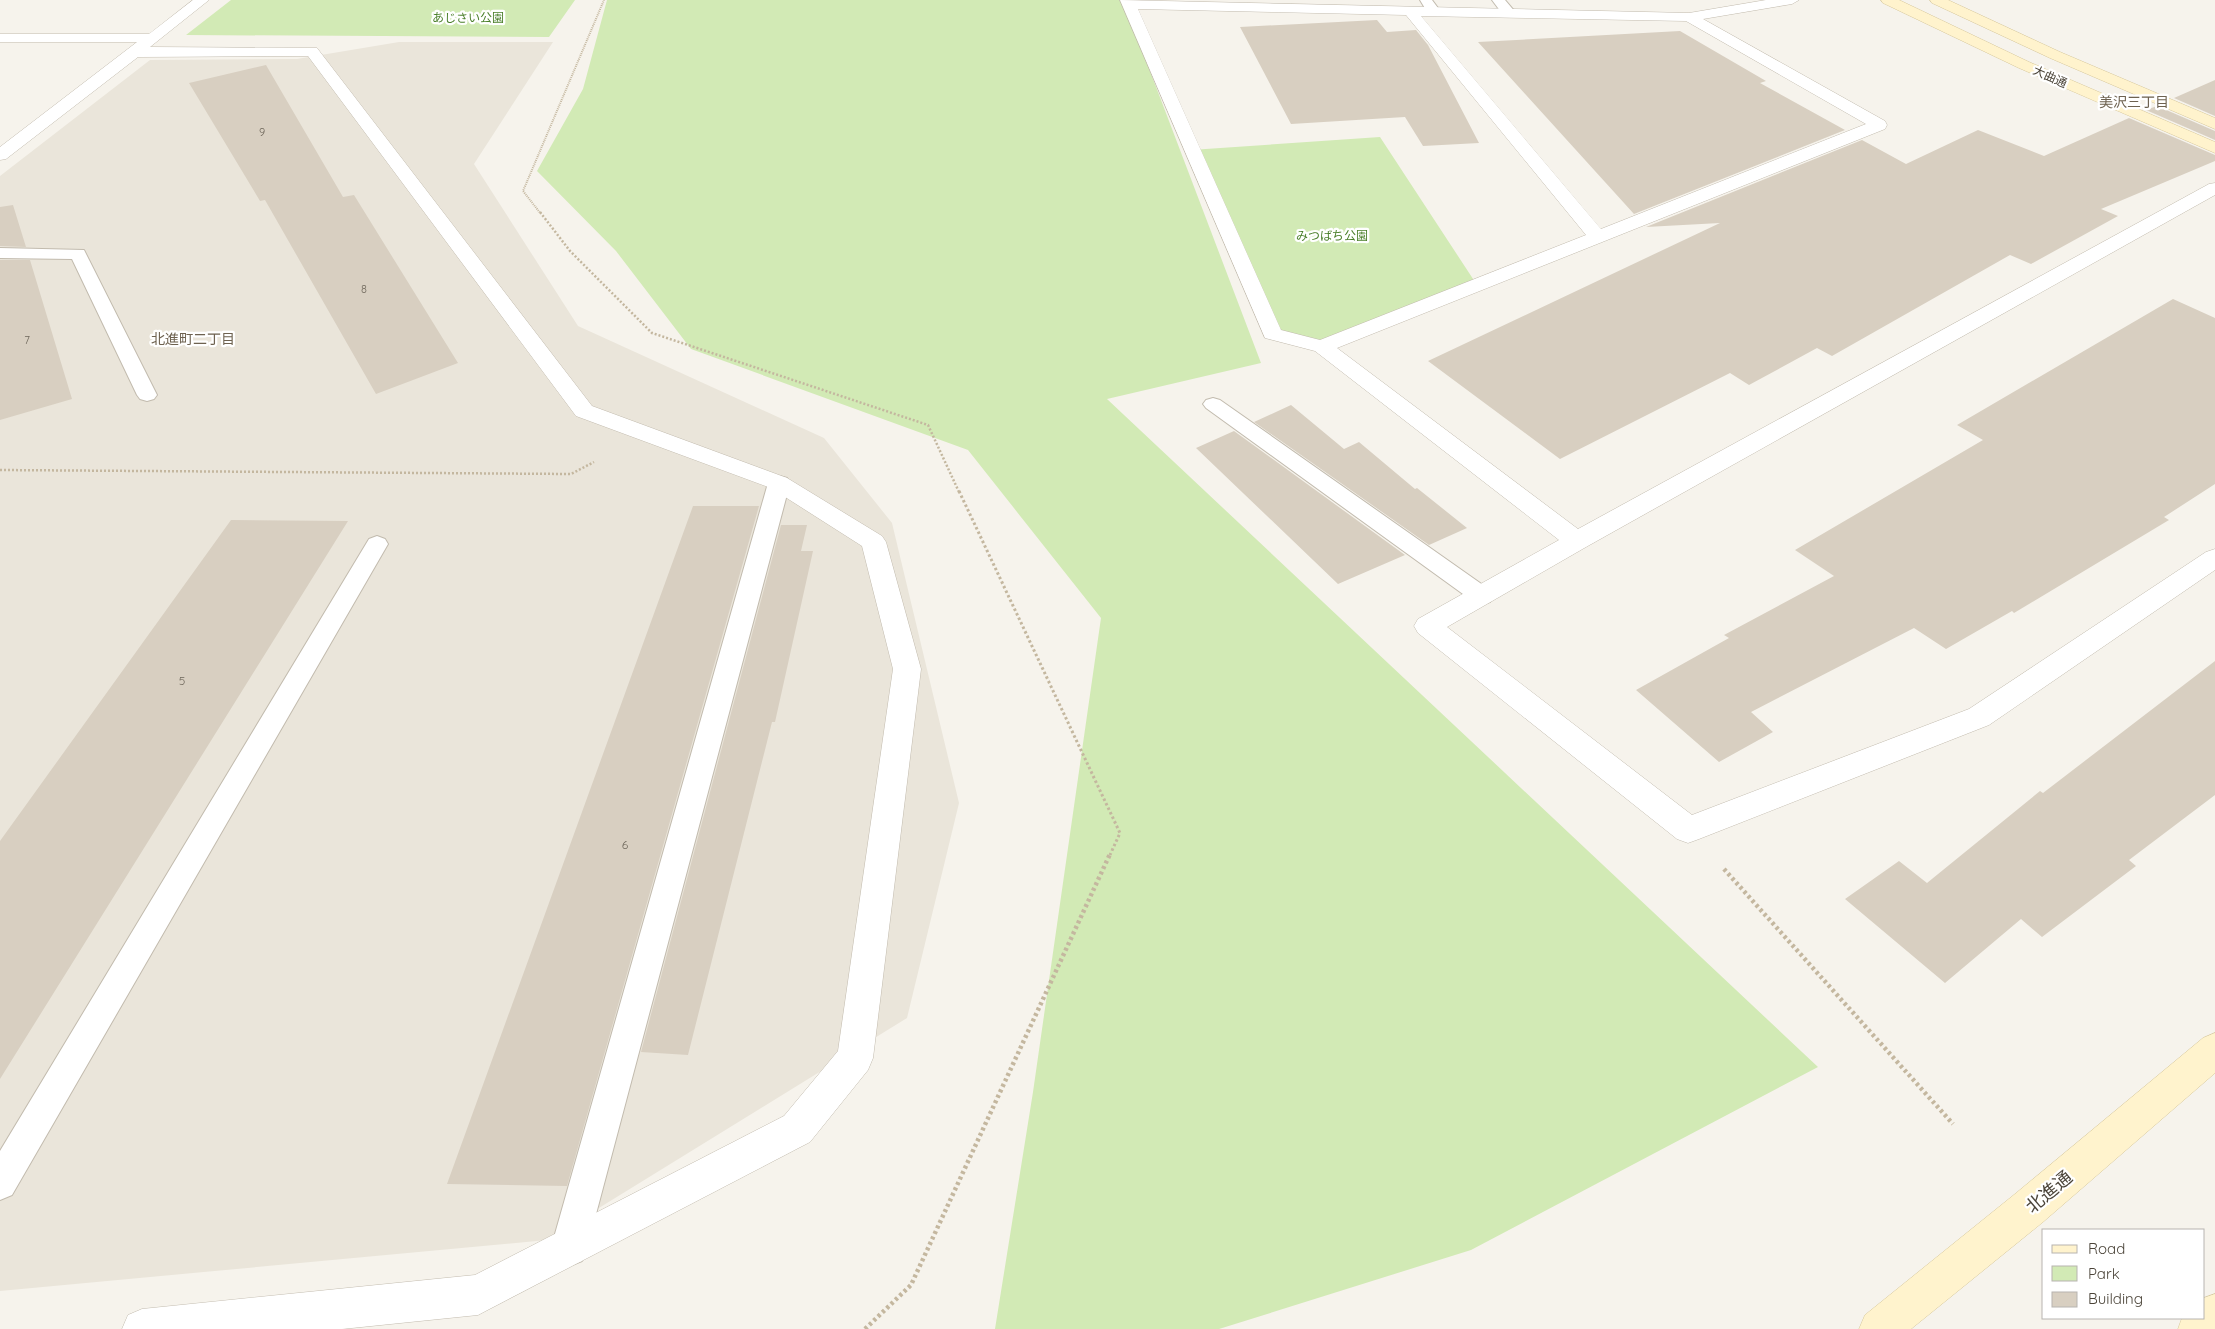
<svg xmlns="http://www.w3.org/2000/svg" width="2215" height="1329" font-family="Quicksand,'Noto Sans JP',sans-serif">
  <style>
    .residential { fill: #eae5da }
    .green { fill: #d2eab5 }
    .building { fill: #d8cfc1 }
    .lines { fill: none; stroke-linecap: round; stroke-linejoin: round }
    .lane-casing { stroke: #c2bbae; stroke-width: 2 }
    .street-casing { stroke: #c2bbae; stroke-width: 1 }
    .secondary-casing { stroke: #d6c79b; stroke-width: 1 }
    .path-far3 { stroke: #c4b79f; stroke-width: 2; stroke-dasharray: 1 1; stroke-linecap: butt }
    .path-far2 { stroke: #c4b79f; stroke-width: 2.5; stroke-dasharray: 2 2; stroke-linecap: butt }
    .path-far1 { stroke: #c4b79f; stroke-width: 3; stroke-dasharray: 2.5 2.5; stroke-linecap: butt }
    .path { stroke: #c4b79f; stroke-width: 4.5; stroke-dasharray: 3 3; stroke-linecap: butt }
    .lane { fill: #fff; fill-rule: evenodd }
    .street { fill: #fff; fill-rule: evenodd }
    .secondary { fill: #fff3cd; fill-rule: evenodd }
    .labels { text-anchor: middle; stroke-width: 4.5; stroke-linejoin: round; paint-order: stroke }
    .far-number-label { font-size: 11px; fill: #6e675b }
    .far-park-label { font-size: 12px; fill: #4a7f2a; stroke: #fff }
    .far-street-label { font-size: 12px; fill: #4b4439; stroke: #fff }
    .number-label { font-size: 12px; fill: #6e675b }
    .far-neighbourhood-label { font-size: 14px; fill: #6e6250; stroke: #fff }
    .near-street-label { font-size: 18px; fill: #4b4439; stroke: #fff }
  </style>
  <rect width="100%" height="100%" fill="#f6f3ec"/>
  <path class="residential" d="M399,42H553L474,164L578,326L824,438L892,523L959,803L907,1018L547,1240L0,1291V176L150,60L297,59Z"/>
  <path class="green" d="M231,0H575L549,37L186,35Z
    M607,0H1123L1261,363L1107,399L1818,1067L1471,1250L1219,1329H995L1033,1092L1101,618L968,450L691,349L616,251L537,171L583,89Z
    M1380,137L1477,285L1322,347L1272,334L1191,150Z"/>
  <path class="building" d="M1377,20L1387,32L1416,30L1428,45L1479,143L1423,146L1405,117L1291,124L1240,27Z
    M1680,31L1766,81L1760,83L1845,130L1634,214L1478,42Z
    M266,65L343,197L354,195L458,363L376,394L265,200L260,201L189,83Z
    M2215,80V116L2174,98Z
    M2157,106L2215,131V140L2146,110Z
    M2129,118L2215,155V161L2101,209L2118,216L2031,264L2010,255L1832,356L1817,348L1749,385L1730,373L1560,459L1428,361L1720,223L1646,227L1862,140L1906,164L1978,130L2044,156Z
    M13,205L26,247L0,246V207Z
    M0,260H30L72,399L0,420Z
    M2173,299L2215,318V484L2164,517L2169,520L2014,613L2012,611L1946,649L1914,628L1751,712L1773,732L1719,762L1636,690L1729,638L1724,635L1834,576L1795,550L1983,440L1957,425Z
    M1291,405L1344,449L1359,442L1415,489L1417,488L1467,528L1429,545L1254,422Z
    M1234,431L1405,555L1338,584L1196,448Z
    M693,506H759L567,1186L447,1184Z
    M231,520L348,521L0,1079V841Z
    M781,525H807L801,551H813L775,722H772L688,1055L641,1052Z
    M2215,661V795L2129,860L2136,866L2042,937L2021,919L1945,983L1845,899L1899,861L1927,883L2040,791L2043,793Z"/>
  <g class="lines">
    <defs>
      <path id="lane" d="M1420,0H1432L1441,12L1439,15H1429Z
        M1492,0H1505L1516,13L1514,16H1504Z
        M0,248L84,250L157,395L154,399L147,401L140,399L137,395L72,259L0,258Z
        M1213,398L1220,400L1490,590L1494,596L1490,602L1482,604L1474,602L1206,408L1203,404L1206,400Z
        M779,476L787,478L790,483L587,1248L582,1261L569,1266L556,1261L551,1248L768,483L771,478Z
        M377,536L385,539L388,544L12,1195L0,1200V1151L369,539Z"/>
      <path id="street" d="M193,0H209L150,47L317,48L592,406L787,478L882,536L886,542L921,669L873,1058L868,1070L810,1142L478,1315L342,1329H122L128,1315L142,1309L475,1275L784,1116L838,1051L893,669L862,546L771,488L576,416L308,56L138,57L6,159L0,160V147L137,42H0V34H149Z
        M1120,0L1689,13L1766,0H1799L1792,4L1703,19L1885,121L1887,125L1885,129L1337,348L1578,529L2209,184L2215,183V195L1586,547L1447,627L1692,815L1969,709L2206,552L2215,549V570L1989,725L1699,839L1688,843L1677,839L1418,633L1414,626L1418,619L1559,540L1315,351L1265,338ZM1138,9L1406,15L1586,235L1320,340L1281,330ZM1421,16L1686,21L1866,124L1601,229Z"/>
      <path id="secondary" d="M1881,0H1899L2029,62L2215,142V153L2019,68L1883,3Z
        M1930,0H1948L2060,52L2215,118V129L2050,58L1932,3Z
        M2215,1033V1073L2043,1222L1911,1329H1859L1865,1315L2015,1194L2203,1038Z
        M2215,1294V1329H2178L2182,1318H2204V1298Z"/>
    </defs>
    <use href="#lane" class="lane-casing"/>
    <use href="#street" class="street-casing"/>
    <use href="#secondary" class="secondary-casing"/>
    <path class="path-far3" d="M541,214L523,191L604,0"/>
    <path class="path-far2" d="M540,212L570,251L652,333L928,425L959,492
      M0,470L571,474L594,462"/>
    <path class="path-far1" d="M959,491L1120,833L1110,855"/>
    <path class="path" d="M1724,869L1953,1124
      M865,1329L911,1285L1110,854"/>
    <use href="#lane" class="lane"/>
    <use href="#street" class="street"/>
    <use href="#secondary" class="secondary"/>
  </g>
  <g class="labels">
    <g class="far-number-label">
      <text x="262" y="136">9</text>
      <text x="364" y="293">8</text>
      <text x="27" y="344">7</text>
    </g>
    <g class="far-park-label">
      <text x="468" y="22">あじさい公園</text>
      <text x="1332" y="240">みつばち公園</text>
    </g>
    <g class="far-street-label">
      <text transform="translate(2050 77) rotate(24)" y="4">大曲通</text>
    </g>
    <g class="number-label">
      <text x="182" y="685">5</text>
      <text x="625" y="849">6</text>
    </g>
    <g class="far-neighbourhood-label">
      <text x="2134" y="107">美沢三丁目</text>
      <text x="193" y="344">北進町二丁目</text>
    </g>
    <g class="near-street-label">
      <text transform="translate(2049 1192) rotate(-40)" y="6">北進通</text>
    </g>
  </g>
  <rect x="2042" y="1229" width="162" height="90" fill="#ffffff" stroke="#b7b4b0"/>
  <rect x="2052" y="1245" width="25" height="8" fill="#fff3cd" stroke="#b7b4b0"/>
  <text x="2088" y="1254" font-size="15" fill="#4b4439">Road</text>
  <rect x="2052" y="1266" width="25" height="15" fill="#d2eab5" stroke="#b7b4b0"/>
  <text x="2088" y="1279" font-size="15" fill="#4b4439">Park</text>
  <rect x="2052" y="1292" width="25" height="15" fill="#d8cfc1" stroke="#b7b4b0"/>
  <text x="2088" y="1304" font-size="15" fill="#4b4439">Building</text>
</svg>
